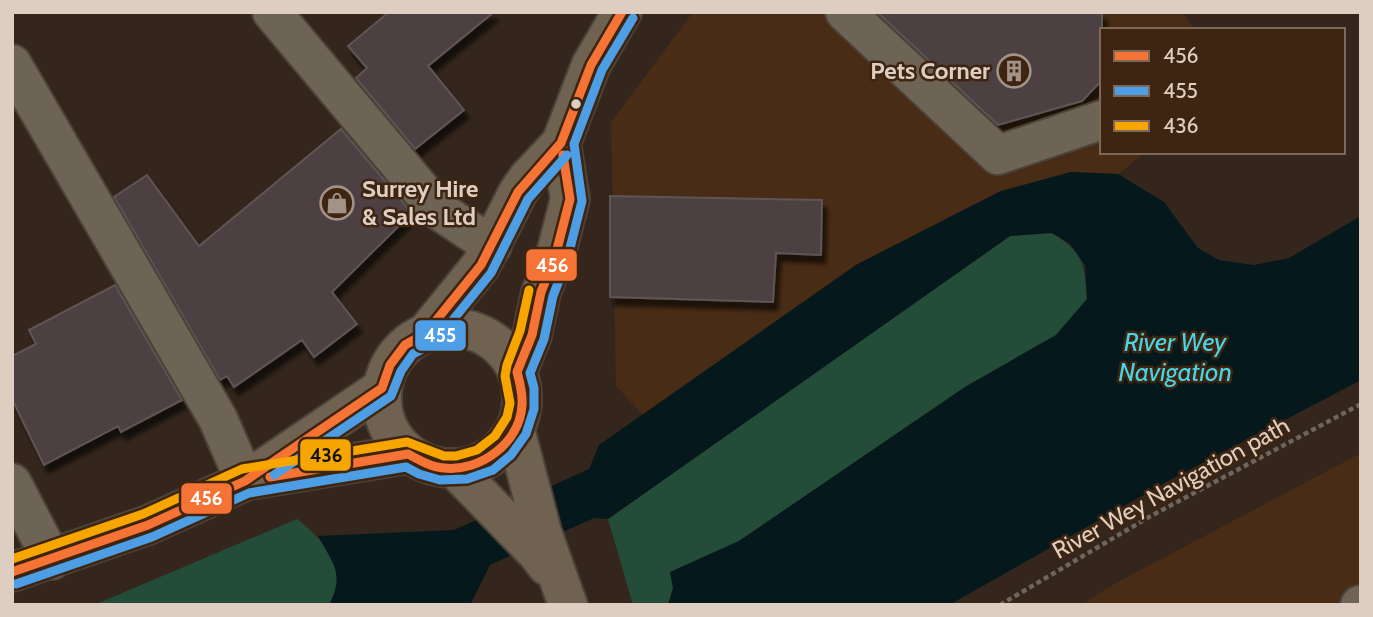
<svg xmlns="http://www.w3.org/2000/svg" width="1373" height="617" font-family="Cabin,sans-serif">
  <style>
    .built { fill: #492c15 }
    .green { fill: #244d39 }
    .water { fill: #05181b }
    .building { fill: #4e4043; stroke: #5f5455; stroke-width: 2; filter: url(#shadow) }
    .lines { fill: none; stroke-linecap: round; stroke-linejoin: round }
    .minor-casing { stroke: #4d4238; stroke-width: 42 }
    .major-casing { stroke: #4d4238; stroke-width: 42 }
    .path { stroke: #6e665a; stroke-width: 4.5; stroke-dasharray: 5 3.5; stroke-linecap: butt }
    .minor { stroke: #6d6455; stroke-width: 38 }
    .major { stroke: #6f6251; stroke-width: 38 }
    .bus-1-casing { stroke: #3e2511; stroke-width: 14 }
    .bus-2-casing { stroke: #3e2511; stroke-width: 14 }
    .bus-3-casing { stroke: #3e2511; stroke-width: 14 }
    .bus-1 { stroke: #f57335; stroke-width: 9 }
    .bus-2 { stroke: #4d9ee5; stroke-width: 9 }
    .bus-3 { stroke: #f7a600; stroke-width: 9 }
    .bus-dot { fill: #decec2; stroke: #3e2511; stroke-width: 2.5 }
    .labels { text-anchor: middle; stroke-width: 5; stroke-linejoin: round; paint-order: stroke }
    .poi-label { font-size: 24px; font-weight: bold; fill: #decec2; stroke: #3e2511; text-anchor: end }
    .street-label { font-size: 24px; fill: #decec2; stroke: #3e2511 }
    .water-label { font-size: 26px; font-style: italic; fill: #47d5e6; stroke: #3e2511 }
    .line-badge { stroke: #3e2511; stroke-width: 2.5 }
    .badge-label { font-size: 19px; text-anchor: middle; font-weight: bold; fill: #fff }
    .pale-badge-label { font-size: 19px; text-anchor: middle; font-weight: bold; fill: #111 }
  </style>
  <defs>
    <filter id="shadow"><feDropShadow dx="4.5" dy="8" stdDeviation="2" flood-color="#0009"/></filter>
  </defs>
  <rect width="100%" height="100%" fill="#34261c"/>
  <path class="built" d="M693,12H1183L1194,30H1102V152H1146L1118,174L1071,172L1001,191L974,204L856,265L643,415L616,386L611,122Z
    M1361,453V605H1081L1116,583Z"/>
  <path class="green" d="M1052,233C1084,253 1084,263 1087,299L1056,335L965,387L739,541L670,572L673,588L668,605H633L608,519L1010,236Z
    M297,519C317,534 344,562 337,590C335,595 331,600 329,605H94Z"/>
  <path class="water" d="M1071,172L1118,174L1164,202L1198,248L1219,260L1254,265L1289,258L1361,216V380L1170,480L949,605H668L673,588L670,572L739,541L965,387L1056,335L1087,299L1085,265L1070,244L1052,233L1010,236L608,519L594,518L490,565L470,605H329C345,573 333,564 318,536L454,530L589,469L599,445L856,265L1001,191Z"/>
  <path class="building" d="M389,12H494L428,66L464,110L415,149L356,78L367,68L348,46Z
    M877,12H1102V80L1082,101L998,125Z
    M341,129L412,213L332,292L357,324L314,357L302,340L234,387L227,376L220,380L114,197L147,175L199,246Z
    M610,196L822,200L821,255L776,253L773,302L610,297Z
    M115,285L182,400L121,432L118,426L44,465L12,399V356L36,344L29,330Z"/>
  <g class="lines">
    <defs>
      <path id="minor" d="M272,12L437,209L492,246
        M845,12L998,155L1102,120
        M12,64L218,419L245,481
        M12,483L52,560
        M1360,605H1361"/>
      <path id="major" d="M382 398a70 70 0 1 1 140 0a70 70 0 1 1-140 0Z
        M426,333L481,265L518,192L528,178L561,143L591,65L622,12
        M517,372L532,335L541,292L555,257L570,199L561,143
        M515,429L542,532L568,605
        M455,469L536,552L547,566
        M255,479L408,454
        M12,572L148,525L245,481L382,388"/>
    </defs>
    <use href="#minor" class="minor-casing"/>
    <use href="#major" class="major-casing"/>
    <path class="path" d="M1000,605L1149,517L1361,404"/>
    <use href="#minor" class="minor"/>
    <use href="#major" class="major"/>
    <defs>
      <path id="bus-1" d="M517,372L532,335L541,292L555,257L570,199L563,155
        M382,388L390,365L405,345L426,333L481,265L518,192L561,143L591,65L622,12
        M408,454C419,460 431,467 444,468C480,472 520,443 522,405C523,394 520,383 517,372
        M270,477L408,454
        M12,572L148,525L245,481L382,388"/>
      <path id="bus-2" d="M274,475L391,396L401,371L413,354L435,342L491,273L528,199L567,155
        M16,584L152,537L249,493L406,467L419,474L440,480L467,479L493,470L511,455L526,434L534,409V388L530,373L544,339L553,296L567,260L582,201L574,144L602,70L633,18"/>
      <path id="bus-3" d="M12,559L143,514L242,469L407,442L444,456H456L477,450L495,436L507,417L510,403L505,376L507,365L520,331L529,290"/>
    </defs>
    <use href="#bus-1" class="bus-1-casing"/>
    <use href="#bus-2" class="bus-2-casing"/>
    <use href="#bus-3" class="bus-3-casing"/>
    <use href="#bus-1" class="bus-1"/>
    <use href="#bus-2" class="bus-2"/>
    <use href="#bus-3" class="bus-3"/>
  </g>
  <defs>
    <symbol id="building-ring" viewBox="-11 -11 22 22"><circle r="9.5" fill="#3e2511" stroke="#a29388" stroke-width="1.5"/><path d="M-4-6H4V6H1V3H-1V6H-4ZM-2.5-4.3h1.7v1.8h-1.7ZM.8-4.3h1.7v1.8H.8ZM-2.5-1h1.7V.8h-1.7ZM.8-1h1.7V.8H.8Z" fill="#a29388"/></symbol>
    <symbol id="shop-ring" viewBox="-11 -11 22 22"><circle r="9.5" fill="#3e2511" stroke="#a29388" stroke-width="1.5"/><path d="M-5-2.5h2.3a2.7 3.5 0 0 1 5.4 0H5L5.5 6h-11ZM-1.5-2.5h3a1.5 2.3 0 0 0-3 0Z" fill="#a29388"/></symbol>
  </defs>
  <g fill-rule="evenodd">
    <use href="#building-ring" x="995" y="52" width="38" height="38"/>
    <use href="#shop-ring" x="318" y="184" width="38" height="38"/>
  </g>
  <circle class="bus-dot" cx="576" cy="104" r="6"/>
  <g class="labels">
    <g class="poi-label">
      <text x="990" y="79">Pets Corner</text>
      <text x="362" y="197" text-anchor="start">Surrey Hire<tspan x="362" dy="28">&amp; Sales Ltd</tspan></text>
    </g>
    <g class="street-label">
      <text transform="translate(1171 488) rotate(-29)" y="8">River Wey Navigation path</text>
    </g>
    <g class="water-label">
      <text x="1175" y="351">River Wey<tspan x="1175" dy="30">Navigation</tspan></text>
    </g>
  </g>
  <g class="line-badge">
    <rect x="525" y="248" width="53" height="34" rx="7" fill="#f57335"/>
    <rect x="414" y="319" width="53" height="33" rx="7" fill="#4d9ee5"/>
    <rect x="299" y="438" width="53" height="34" rx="7" fill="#f7a600"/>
    <rect x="180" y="482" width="53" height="33" rx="7" fill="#f57335"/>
  </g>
  <g class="badge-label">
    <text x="552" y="272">456</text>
    <text x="440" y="342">455</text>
    <text x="206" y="505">456</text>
  </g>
  <g class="pale-badge-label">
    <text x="326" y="462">436</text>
  </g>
  <rect width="1373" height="617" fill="none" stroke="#decec2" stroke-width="28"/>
  <rect x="1100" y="28" width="245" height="126" fill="#3e2511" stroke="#7e6958" stroke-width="2"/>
  <rect x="1114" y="51" width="35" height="10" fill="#f57335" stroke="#7e6958" stroke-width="2"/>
  <text x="1163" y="63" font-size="21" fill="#decec2">456</text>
  <rect x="1114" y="86" width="35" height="10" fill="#4d9ee5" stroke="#7e6958" stroke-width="2"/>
  <text x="1163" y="98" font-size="21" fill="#decec2">455</text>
  <rect x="1114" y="121" width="35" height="10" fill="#f7a600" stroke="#7e6958" stroke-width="2"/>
  <text x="1163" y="133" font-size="21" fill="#decec2">436</text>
</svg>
